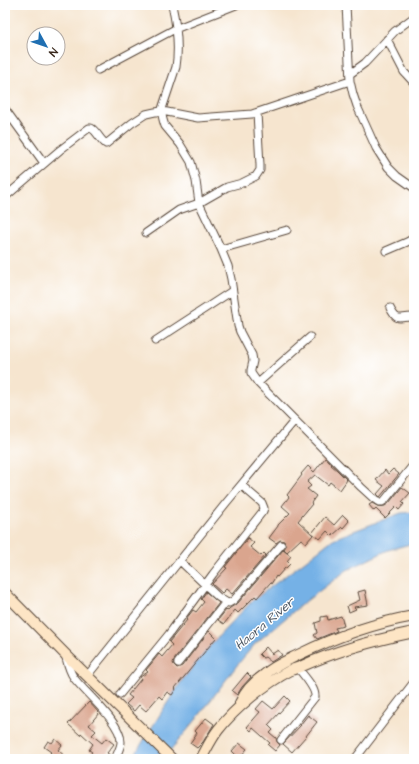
<svg xmlns="http://www.w3.org/2000/svg" width="419" height="764" font-family="'Architects Daughter',sans-serif">
  <style>
    .water { fill: #75b1e6; stroke: #586e82 }
    .building { fill: #daa58e }
    .lines { fill: none; stroke-linecap: round; stroke-linejoin: round }
    .street-casing { stroke: #574639; stroke-width: 9 }
    .secondary-casing { stroke: #574639; stroke-width: 12 }
    .street { stroke: #fff; stroke-width: 7 }
    .secondary { stroke: #fde5c5; stroke-width: 10 }
    .labels { text-anchor: middle; stroke-width: 3; stroke-linejoin: round; paint-order: stroke }
    .water-label { font-size: 13px; font-style: italic; fill: #4f5964; stroke: #fff }
  </style>
  <rect width="100%" height="100%" fill="#fff"/>
  <filter id="ink" filterUnits="userSpaceOnUse"><feTurbulence type="fractalNoise" baseFrequency=".025" numOctaves="2"/><feDisplacementMap in="SourceGraphic" scale="8" xChannelSelector="R" yChannelSelector="G"/><feConvolveMatrix kernelMatrix="1 2 1 2 8 2 1 2 1" color-interpolation-filters="sRGB"/></filter>
  <filter id="wash" filterUnits="userSpaceOnUse"><feTurbulence type="fractalNoise" baseFrequency=".012" numOctaves="4" result="noise"/><feDisplacementMap in="SourceGraphic" scale="16" xChannelSelector="R" yChannelSelector="G"/><feGaussianBlur stdDeviation="0.9" result="paint"/><feColorMatrix in="noise" values="0 0 0 0 0 0 0 0 0 0 0 0 0 0 0 0 0 1.4 0 .05"/><feComposite in="paint" operator="in"/></filter>
  <g filter="url(#wash)">
    <rect width="100%" height="100%" fill="#f6e5cf"/>
    <path class="water" d="M414,512V543L388,550L347,570L301,605L255,644L238,664L195,721L163,759H132L166,705L183,679L215,640L252,601L309,558L333,539L401,513Z"/>
    <g id="blocks">
      <path class="building" d="M325,458L332,464L331,465L337,470L347,480L340,490L330,482L328,485L315,475L307,482L311,486L307,489L316,496L311,503L312,504L298,521L313,535L306,543L301,539L287,552L284,549L286,546L284,541L280,540L276,543L269,538L278,526V525L290,513L282,506L289,497L287,495L302,475L301,474L308,466L314,472Z
        M393,469L399,474L380,497L377,494L384,486L376,480L385,470L388,474Z
        M402,487L410,493L402,502L404,504L399,510L396,507L385,518L376,509L374,511L369,505L372,503L379,507L385,506L389,503Z
        M343,515L349,521L343,528L342,527L332,536L327,531L320,539L312,533L325,517L334,525Z
        M248,538L254,543L250,547L261,556L264,553L266,555L232,594L226,589L222,593L212,584L227,568L225,567Z
        M283,550L291,556L287,561L290,564L286,568H285L277,577L276,576L271,584L270,583L257,598L255,596L238,613L235,610L224,624L218,620L226,610L227,611L230,608L238,603Z
        M365,590L368,605L354,607L356,609L349,612L347,606L360,600L358,592Z
        M206,592L219,603L174,660L173,663L174,665L177,668L182,666L209,631L216,638L175,688L176,689L172,695L167,692L162,699L159,696L146,711L139,705L134,711L126,704L132,698L128,695L141,679L140,677L148,672L146,670L159,654L162,657L172,645L169,642L187,620L186,619L193,610L196,612L204,602L201,599Z
        M327,616L328,620L341,616L344,626L335,628L337,631L317,639L314,635L317,633L315,623L321,621V617Z
        M266,647L272,654L278,650L282,655L271,662L265,657L263,658L259,654Z
        M247,673L251,677L242,687L237,695L232,691Z
        M285,696L290,701L268,725L273,730L270,733L276,738L277,742L280,745L275,751L268,745L270,743L253,728L251,731L247,727L260,712L256,709L263,701L273,709Z
        M89,702L99,713L89,725L96,731L92,735L102,743L106,738L114,744L107,753L111,756L110,759H86L92,752L89,750L93,744L81,733L80,735L68,724Z
        M308,715L317,722L306,736L292,752L283,744L301,725H300Z
        M206,718L214,724L203,742L197,748L190,743L197,733L195,731Z
        M55,739L62,745L58,750L68,759H57L50,753L51,752L44,747L48,741L52,743Z
        M239,743L247,749L239,758L232,751Z"/>
    </g>
  </g>
  <g filter="url(#ink)">
    <use href="#blocks" fill-opacity="0" stroke="#574639" stroke-width="1"/>
    <g class="lines">
      <defs>
        <path id="street" d="M172,5C176,23 179,48 176,67L162,109C161,115 163,120 165,126L180,144L191,162L196,181L199,203L221,249L228,266L231,279L238,326L240,332L252,355L253,361L251,370V373L258,383L361,487L373,498L379,502H382L385,500L414,464
          M346,5L350,81L353,94L357,106L376,148L388,167L397,176L414,188
          M387,39L404,72L414,83
          M98,70L175,29L236,5
          M350,74L365,63L395,31L414,17
          M5,109L44,163
          M5,197L60,150L89,128H91C97,131 100,140 106,144L132,123L146,114L155,112L162,111L198,118L252,114L350,81
          M146,233L179,210L199,203L227,187L242,183L256,176L260,170V165L257,113
          M221,249L287,230
          M386,251L407,242L414,238
          M390,308C398,324 400,316 414,317
          M155,341L232,291
          M258,383L310,337
          M180,561L218,597L226,602L229,603L234,600L281,545
          M65,654C67,662 69,671 74,678C85,693 121,722 121,742C121,747 117,754 115,759
          M178,663L226,602
          M87,676L226,503L295,420
          M120,694L169,634L213,574L263,511L264,508L262,503L241,485
          M281,740L315,697C316,688 303,675 298,668
          M355,759L414,682"/>
        <path id="secondary" d="M5,593L65,654L172,759
          M240,703C245,692 254,682 264,675C274,666 286,661 298,655C335,637 374,623 414,616
          M201,759C206,750 211,739 218,730C235,708 266,683 291,670C294,669 297,668 300,667C337,650 375,640 414,632"/>
      </defs>
      <use href="#street" class="street-casing"/>
      <use href="#secondary" class="secondary-casing"/>
      <use href="#street" class="street"/>
      <use href="#secondary" class="secondary"/>
    </g>
  </g>
  <g class="labels">
    <g class="water-label">
      <text transform="translate(264 623) rotate(-40)" y="5">Haora River</text>
    </g>
  </g>
  <rect width="419" height="764" fill="none" stroke="#fff" stroke-width="20"/>
  <g transform="translate(46 46) rotate(130)"><circle r="19" fill="#ffffff" stroke="#b1aaa5"/>
  <path d="M0-3L7 15L0 10L-7 15Z" fill="#1f6fb2"/>
  <text y="-6" font-size="11" font-weight="bold" text-anchor="middle" fill="#3b2a1e">N</text>
  </g>
</svg>
